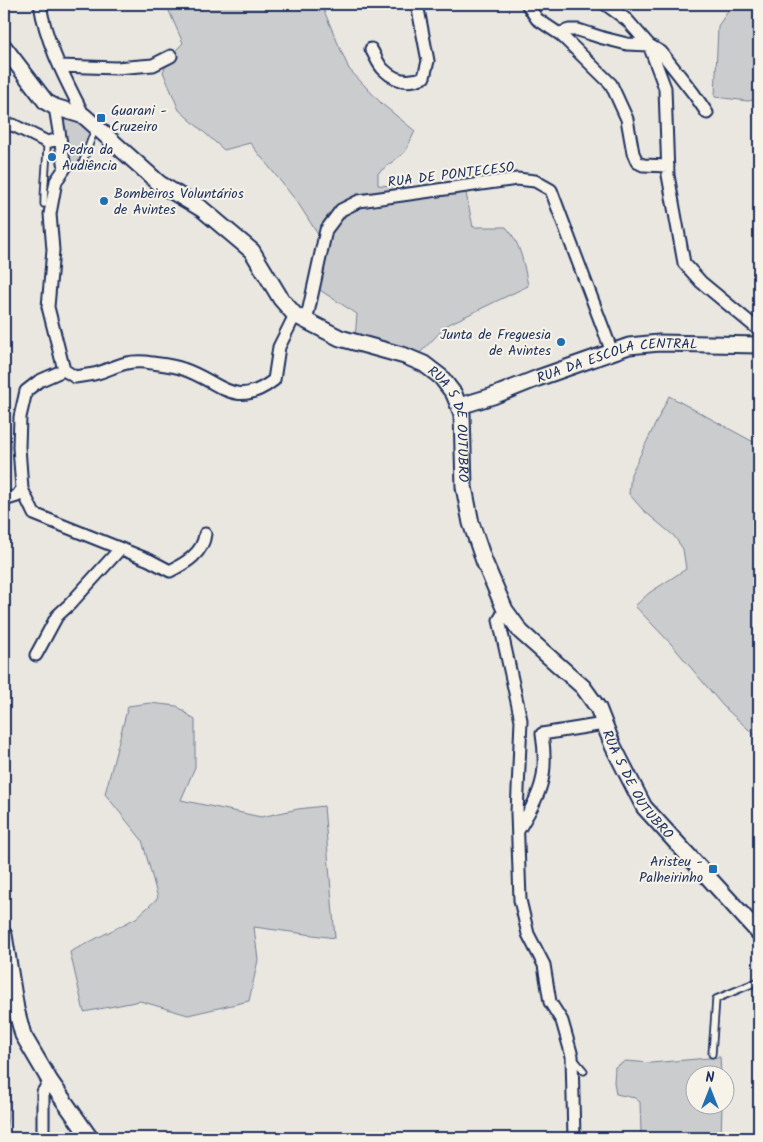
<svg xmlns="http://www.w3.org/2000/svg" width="763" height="1142" font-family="Kalam,sans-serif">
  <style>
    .green { fill: #cbcccd; stroke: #737e96 }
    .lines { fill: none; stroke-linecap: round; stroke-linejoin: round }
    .service-casing { stroke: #1b2f5e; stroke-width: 9 }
    .minor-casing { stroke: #1b2f5e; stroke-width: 15 }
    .tertiary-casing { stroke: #1b2f5e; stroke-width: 19 }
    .service { stroke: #f7f3e8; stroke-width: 5.5 }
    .minor { stroke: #f7f3e8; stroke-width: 11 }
    .tertiary { stroke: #f7f3e8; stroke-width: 15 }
    .poi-dot { fill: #1f6fb2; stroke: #f7f3e8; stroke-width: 2 }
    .labels { text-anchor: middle; stroke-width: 4; stroke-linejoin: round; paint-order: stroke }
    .poi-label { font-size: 14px; fill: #1b2f5e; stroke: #f7f3e8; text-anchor: start }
    .street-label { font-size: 14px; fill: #1b2f5e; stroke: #f7f3e8 }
  </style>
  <rect width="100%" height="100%" fill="#eae7e0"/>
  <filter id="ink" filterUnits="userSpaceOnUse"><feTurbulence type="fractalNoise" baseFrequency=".02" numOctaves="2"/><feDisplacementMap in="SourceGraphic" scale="10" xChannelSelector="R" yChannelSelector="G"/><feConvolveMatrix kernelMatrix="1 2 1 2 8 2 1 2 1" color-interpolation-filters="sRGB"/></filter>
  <g filter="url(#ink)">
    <path class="green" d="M166,4H321L349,69L382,104L415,131L405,152L378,173V185L407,187L464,184L473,227H506C521,243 524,265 528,286L447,325L418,355L355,338L357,314L315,287L319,236L298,203L250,143L224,150L179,110L163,72L171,55L183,43Z
      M733,4H759V99L748,101L715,97L718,26Z
      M67,116L89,126L90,131L78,166L65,175L62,118Z
      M669,396L759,445V739L723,706L672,645L635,606L649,593L686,569L683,549L674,536L643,510L629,494L631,474Z
      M150,703L177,706L195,720V767L181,800L261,817L298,809L324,806L335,938L254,927L258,960L249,1001L188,1015L140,1001L84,1012L70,952L136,918L158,898L142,840L105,794L128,706Z
      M4,1038H9L8,1117L5,1138H4Z
      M720,1057L721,1074H696V1104L722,1105L721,1138H637L641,1133L640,1102L635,1098L616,1094L614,1082L615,1067L626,1061L651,1063Z"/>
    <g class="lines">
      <defs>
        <path id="service" d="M82,164L95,129
          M44,204C44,183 47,163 47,142
          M712,1054L716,999L759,981
          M574,1059L584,1071"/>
        <path id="minor" d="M40,4C46,44 66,80 84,116
          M527,4L537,19L561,35L611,84L627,119L633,153L637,162L643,165L668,166
          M605,4L627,20L649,45L665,88L668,175L684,263L701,282L759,330
          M561,35L563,32L569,30H578L603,38L627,44L649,45L661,52L694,94L707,113
          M371,49C375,55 378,65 384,70C396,82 410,83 424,77L428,61L417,4
          M60,66L116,68L153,65L171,56
          M55,107L65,168L56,181L50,214L53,250L48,307L64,370
          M4,126L13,125L47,142L60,139
          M306,322L326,230L341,210L359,201L517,179L535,181L551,190L612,352
          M64,370L39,381L26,391L20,417L19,447L22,489L34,514L149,560L170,571C186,563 203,553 205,534
          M64,370L75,377C81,376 88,375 94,374C114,369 122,360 145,362C157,364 172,365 183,369C220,381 234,411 274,380L279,347L295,315
          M4,500L17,496L22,489
          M505,610L499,620L521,720L517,813L520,900L528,934L544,965L550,1002L562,1021L572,1056L574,1138
          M36,655L57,616L70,604L120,549
          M518,831C540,794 549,778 542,734L604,724
          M41,1138L43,1134V1092L50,1081"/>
        <g id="tertiary">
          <path id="s1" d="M4,47L46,102L55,107L84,116L160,184L202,209L252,251L281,299L295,315L340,338L405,356L424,364L441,377L454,394L462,414L464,487L471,523L484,561L505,610L521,632L583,687L598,708L613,746L644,807L759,933"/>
          <path id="s2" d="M460,406L493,396L538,378L629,346L659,343L759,345"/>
          <path d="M4,935L16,1009L23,1035L50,1081L90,1138"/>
        </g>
      </defs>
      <use href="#service" class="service-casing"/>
      <use href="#minor" class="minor-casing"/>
      <use href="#tertiary" class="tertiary-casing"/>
      <use href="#service" class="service"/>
      <use href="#minor" class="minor"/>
      <use href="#tertiary" class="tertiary"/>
    </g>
  </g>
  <g class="poi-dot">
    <rect x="96" y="113" width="10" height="10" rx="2.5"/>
    <circle cx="52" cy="157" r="5"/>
    <circle cx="104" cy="201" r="5"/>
    <circle cx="561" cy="342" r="5"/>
    <rect x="708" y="864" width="10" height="10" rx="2.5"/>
  </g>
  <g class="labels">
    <g class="poi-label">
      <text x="111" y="115">Guarani -<tspan x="111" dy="16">Cruzeiro</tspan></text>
      <text x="62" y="154">Pedra da<tspan x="62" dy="16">Audiência</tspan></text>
      <text x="114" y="198">Bombeiros Voluntários<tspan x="114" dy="16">de Avintes</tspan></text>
      <text x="551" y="339" text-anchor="end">Junta de Freguesia<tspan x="551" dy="16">de Avintes</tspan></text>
      <text x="703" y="866" text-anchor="end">Aristeu -<tspan x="703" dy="16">Palheirinho</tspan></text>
    </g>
    <g class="street-label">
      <text transform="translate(451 174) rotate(-7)" y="5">RUA DE PONTECESO</text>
      <text dy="5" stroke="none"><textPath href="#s2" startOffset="165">RUA DA ESCOLA CENTRAL</textPath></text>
      <text dy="5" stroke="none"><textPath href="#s1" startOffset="612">RUA 5 DE OUTUBRO</textPath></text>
      <text dy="5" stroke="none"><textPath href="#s1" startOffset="1032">RUA 5 DE OUTUBRO</textPath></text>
    </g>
  </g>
  <rect width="763" height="1142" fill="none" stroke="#f7f3e8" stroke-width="20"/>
  <rect x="10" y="10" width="743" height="1122" fill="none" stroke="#1b2f5e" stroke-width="2" filter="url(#ink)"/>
  <g transform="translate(710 1090)"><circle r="24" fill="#f7f3e8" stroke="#9fa5b1"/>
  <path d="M0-4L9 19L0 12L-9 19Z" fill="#1f6fb2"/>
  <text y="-8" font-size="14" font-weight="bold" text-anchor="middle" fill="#1b2f5e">N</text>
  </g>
</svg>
